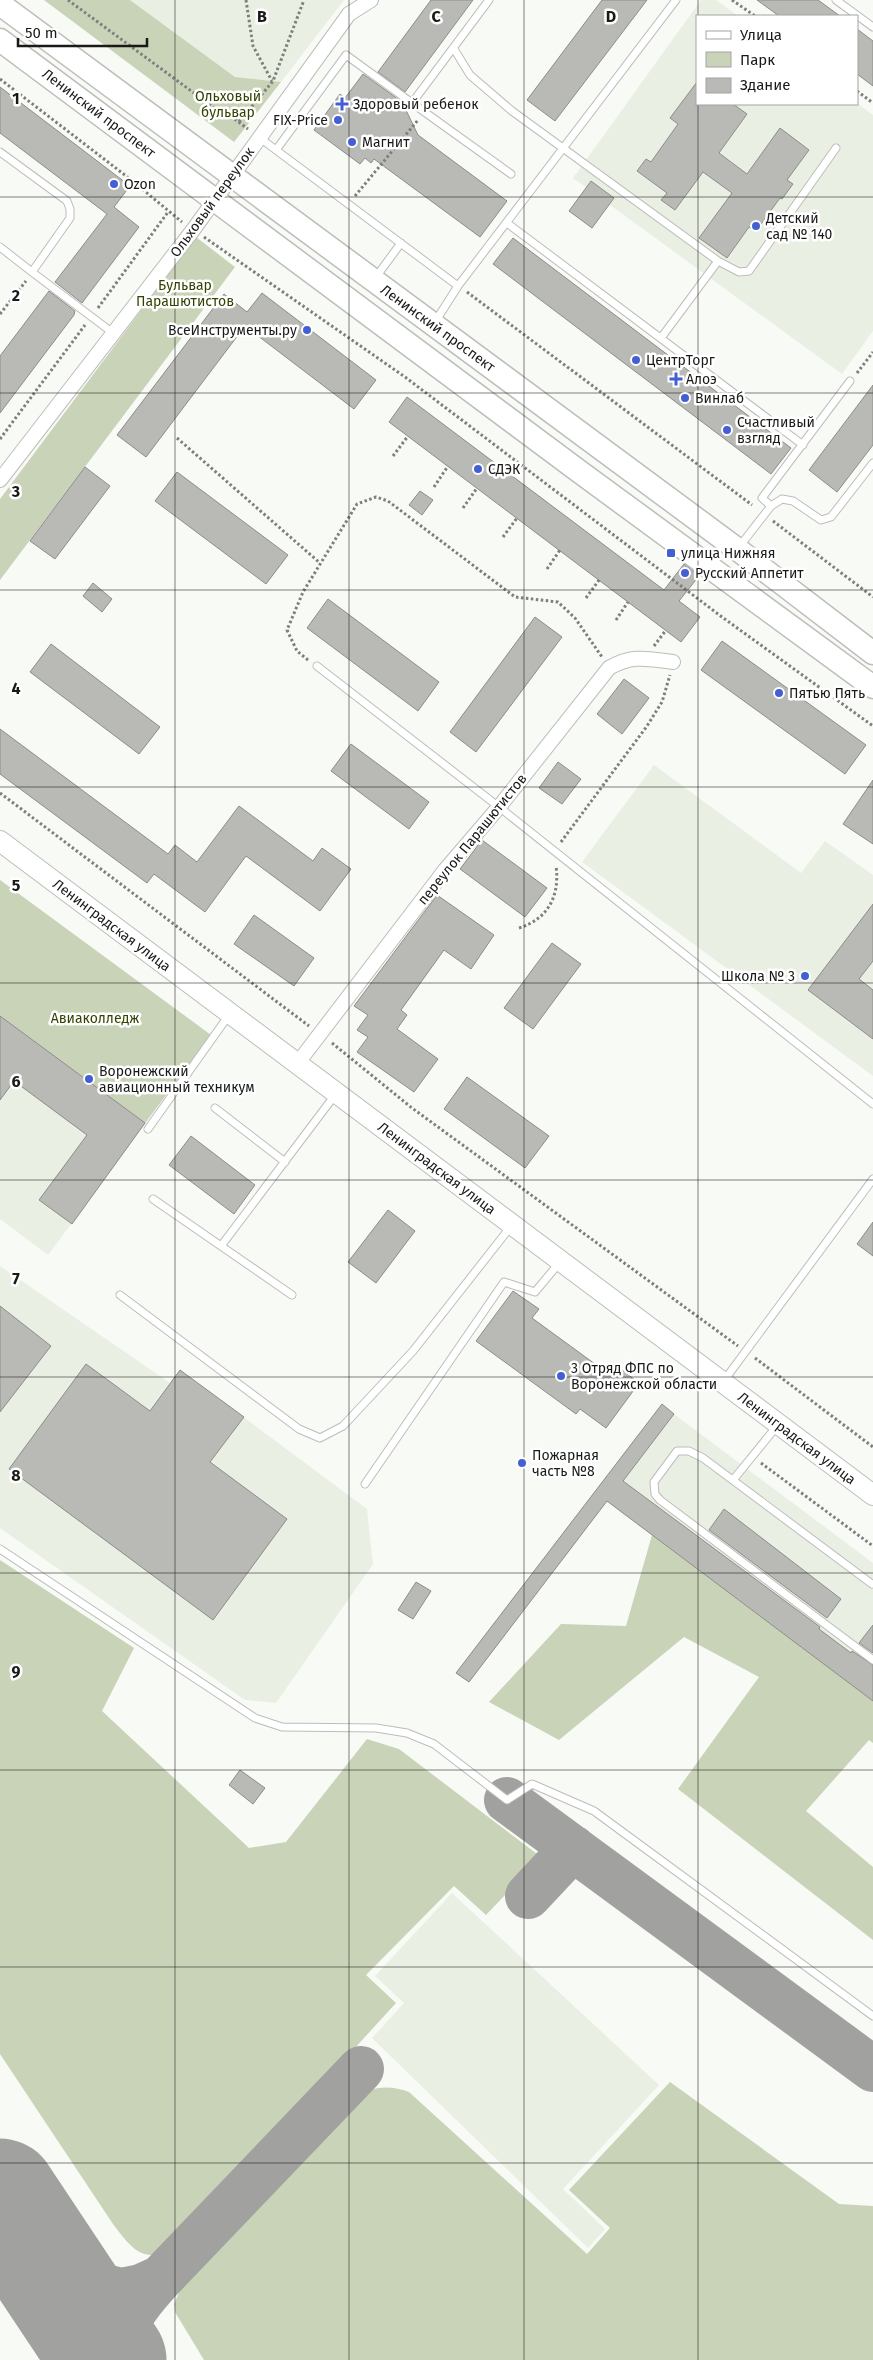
<svg xmlns="http://www.w3.org/2000/svg" width="873" height="2360" font-family="'Fira Sans',sans-serif">
  <style>
    .built { fill: #eaefe3 }
    .green { fill: #c9d3b8 }
    .lines { fill: none; stroke-linecap: round; stroke-linejoin: round }
    .taxiway { stroke: #a1a29f; stroke-width: 46 }
    .runway { stroke: #a1a29f; stroke-width: 115 }
    .building { fill: #b9bab6; stroke: #8b8d88 }
    .lane-casing { stroke: #bcbeba; stroke-width: 9 }
    .street-casing { stroke: #bcbeba; stroke-width: 16 }
    .secondary-casing { stroke: #bcbeba; stroke-width: 22 }
    .primary-casing { stroke: #bcbeba; stroke-width: 25 }
    .path { stroke: #7e7f7c; stroke-width: 3; stroke-dasharray: 2.5 2.5; stroke-linecap: butt }
    .lane { stroke: #fff; stroke-width: 7 }
    .street { stroke: #fff; stroke-width: 14 }
    .secondary { stroke: #fff; stroke-width: 20 }
    .primary { stroke: #fff; stroke-width: 22 }
    .grid { fill: none; stroke: #191a18; stroke-width: 1; stroke-opacity: 0.55 }
    .poi-dot { fill: #435fd2; stroke: #fff; stroke-width: 2 }
    .labels { text-anchor: middle; stroke-width: 5; stroke-linejoin: round; paint-order: stroke }
    .park-label { font-size: 14px; fill: #324301; stroke: #fff }
    .poi-label { font-size: 14px; fill: #191a18; stroke: #fff; text-anchor: start }
    .street-label { font-size: 14px; fill: #191a18; stroke: #fff }
    .grid-label { font-size: 16px; text-anchor: middle; font-weight: bold; fill: #191a18; stroke: #fff; stroke-width: 5; stroke-linejoin: round; paint-order: stroke }
  </style>
  <rect width="100%" height="100%" fill="#f8faf5"/>
  <path class="built" d="M130,0H344L281,82L235,77Z
    M701,0H716L738,16H697V104L857,103L873,115V331L842,374L573,178Z
    M654,765L801,873L825,841L873,875V1076L582,862Z
    M0,880L211,1035L48,1255L0,1219Z
    M0,1266L170,1383L180,1370L367,1509L373,1564L276,1703L245,1700L0,1528Z
    M674,1414L873,1563V1701L607,1502Z
    M452,1893L659,2085L563,2189L605,2229L588,2248L372,2038L404,2003L375,1976Z"/>
  <path class="green" d="M44,0H130L235,77L281,82L234,142Z
    M196,237L235,267L0,580V499Z
    M0,880L211,1035L145,1123L0,1016Z
    M652,1535L873,1701V1743L869,1740L806,1811L873,1867V1940L678,1789L759,1677L684,1637L559,1740L489,1702L561,1624L626,1626Z
    M0,1560L134,1648L102,1711L249,1848L286,1842L367,1739L399,1749L541,1857L486,1915L454,1886L366,1975L396,2003L171,2249C142,2265 130,2246 113,2224L0,2054Z
    M670,2082L839,2204L873,2206V2360H204L175,2312L174,2304L181,2288L357,2097C372,2086 391,2085 409,2092L587,2254L610,2228L569,2190Z"/>
  <g class="lines">
    <path class="taxiway" d="M507,1800L873,2069
      M528,1896L573,1848
      M54,2278L90,2283L121,2291L141,2287L161,2278L361,2069
      M122,2360C123,2351 121,2341 124,2333C128,2314 148,2292 161,2278"/>
    <path class="runway" d="M0,2196L109,2360"/>
  </g>
  <path class="building" d="M431,0H473L405,92L378,72Z
    M602,0H647L555,121L527,100Z
    M757,0H818L840,16H779Z
    M857,29L873,41V86L857,74Z
    M363,74L402,102L418,135L507,201L480,237L374,159L371,163L365,158L360,164L314,130L340,94L345,98Z
    M697,82V104H733L747,114L719,153L747,174L780,128L809,150L787,180L793,184L782,199L780,198L756,231L749,227L727,258L699,238L732,193L703,172L675,210L661,200L667,193L637,171L646,159L651,162L678,124L670,118Z
    M0,87L130,186L114,207L139,227L82,303L55,282L107,214L0,133Z
    M591,181L614,198L592,228L569,211Z
    M513,238L791,448L771,474L493,264Z
    M49,291L75,311L74,315L0,413V356Z
    M262,293L376,380L354,409L245,326L146,457L117,435L224,294L247,312Z
    M873,385V445L837,492L809,470Z
    M407,397L664,590L684,564L699,576L679,601L700,617L681,642L389,422Z
    M85,467L110,486L55,559L30,541Z
    M177,472L288,555L266,584L155,501Z
    M420,491L433,500L422,515L409,505Z
    M93,583L112,599L102,612L83,596Z
    M328,599L439,682L418,711L307,628Z
    M535,617L562,637L476,752L450,732Z
    M722,641L866,745L845,774L701,670Z
    M51,644L160,727L139,754L30,672Z
    M624,679L649,698L622,734L597,714Z
    M0,729L168,854L175,845L197,862L239,806L313,861L322,848L351,869L320,911L246,856L205,912L154,874L147,883L0,774Z
    M351,744L429,802L409,829L331,771Z
    M558,762L581,779L562,804L539,788Z
    M873,780V844L843,824Z
    M482,840L547,888L525,917L460,869Z
    M437,895L494,935L471,969L444,950L401,1010L407,1015L397,1029L438,1059L414,1092L357,1052L368,1037L357,1030L368,1015L354,1006Z
    M873,904V961L859,979L873,990V1039L808,990Z
    M254,915L314,958L294,986L234,944Z
    M552,943L581,964L533,1029L504,1008Z
    M0,1016L145,1123L72,1224L39,1200L87,1135L14,1081L0,1100Z
    M467,1077L549,1136L525,1168L444,1109Z
    M191,1136L255,1185L234,1214L169,1165Z
    M388,1210L415,1231L376,1283L348,1262Z
    M873,1222V1256L857,1244Z
    M513,1291L539,1309L532,1318L606,1372L613,1363L639,1383L606,1428L580,1409L576,1414L476,1341Z
    M0,1306L51,1346L0,1412Z
    M86,1364L150,1411L180,1370L244,1417L210,1462L287,1519L213,1620L9,1469Z
    M662,1404L674,1414L623,1481L820,1627L819,1629L851,1653L852,1651L873,1665V1701L607,1501L469,1682L456,1673Z
    M724,1509L841,1599L827,1618L709,1530Z
    M416,1582L431,1591L413,1619L398,1610Z
    M873,1625V1653L859,1643Z
    M240,1770L265,1788L253,1804L229,1785Z"/>
  <g class="lines">
    <defs>
      <path id="lane" d="M836,0L873,27
        M454,49L470,75L512,111L718,261
        M412,103L511,174
        M260,138L458,286
        M276,150L346,55L412,103L489,0
        M0,152L67,201L70,209V218L32,272L113,333
        M507,223L803,445
        M0,247L32,272
        M376,277L401,243
        M435,322L458,286L676,0
        M661,338L718,261L739,272L749,271L836,148
        M771,506L762,498L850,381
        M739,547L771,506L782,499L793,501L821,520L831,517L873,463
        M317,666L499,807L873,1104
        M215,1108L285,1162
        M148,1129L229,1015
        M153,1199L292,1295
        M221,1246L335,1095
        M120,1295L299,1429L320,1438L343,1426L413,1351L512,1225
        M723,1382L873,1179
        M733,1480L777,1426
        M365,1484L504,1282L535,1292L560,1262
        M0,1549L255,1718L282,1727L376,1728L407,1733L434,1744L507,1800L532,1784L594,1811L873,2016
        M872,1584L703,1458L689,1451H677L654,1482L655,1494L660,1500L873,1660"/>
      <path id="street" d="M0,480L193,230L349,14L371,0
        M297,1064L445,870L499,807L609,668C633,654 648,659 673,662"/>
      <path id="secondary" d="M0,841L873,1495"/>
      <path id="primary" d="M0,4L737,549L873,653
        M0,40L580,472L873,687"/>
    </defs>
    <use href="#lane" class="lane-casing"/>
    <use href="#street" class="street-casing"/>
    <use href="#secondary" class="secondary-casing"/>
    <use href="#primary" class="primary-casing"/>
    <path class="path" d="M68,0L221,113L236,120L248,129
      M246,0L253,46L272,81
      M732,0L755,16
      M0,79L130,179L182,222
      M857,91L873,103
      M239,122L273,81L304,0
      M355,196L418,120
      M204,237L405,377L722,617L873,726
      M467,292L752,505
      M98,308L168,212
      M0,314L26,281
      M857,373L873,352
      M177,438L320,563
      M0,439L85,325
      M393,456L408,436
      M434,487L448,466
      M463,508L477,488
      M773,521L873,597
      M503,537L517,518
      M547,569L560,550
      M586,598L599,580
      M616,620L628,602
      M654,646L666,630
      M308,660L297,651L287,630L303,592L357,504L376,497L388,501L515,597L558,602L575,618L602,657
      M0,793L309,1026
      M561,842L647,726L662,702L670,675
      M519,928C548,919 560,896 556,866
      M332,1043L412,1108L738,1346
      M755,1358L873,1447
      M761,1463L873,1546"/>
    <use href="#lane" class="lane"/>
    <use href="#street" class="street"/>
    <use href="#secondary" class="secondary"/>
    <use href="#primary" class="primary"/>
  </g>
  <path class="grid" d="M175,0V2360M349,0V2360M524,0V2360M698,0V16M698,104V2360M0,197H873M0,393H873M0,590H873M0,787H873M0,983H873M0,1180H873M0,1377H873M0,1573H873M0,1770H873M0,1967H873M0,2163H873"/>
  <g class="poi-dot">
    <path d="M339.5 96.5h5v5h5v5h-5v5h-5v-5h-5v-5h5z"/>
    <circle cx="338" cy="120" r="5"/>
    <circle cx="352" cy="142" r="5"/>
    <circle cx="114" cy="184" r="5"/>
    <circle cx="756" cy="226" r="5"/>
    <circle cx="307" cy="330" r="5"/>
    <circle cx="636" cy="360" r="5"/>
    <path d="M673.5 371.5h5v5h5v5h-5v5h-5v-5h-5v-5h5z"/>
    <circle cx="685" cy="398" r="5"/>
    <circle cx="727" cy="430" r="5"/>
    <circle cx="478" cy="469" r="5"/>
    <rect x="666" y="548" width="10" height="10" rx="2.5"/>
    <circle cx="685" cy="573" r="5"/>
    <circle cx="779" cy="693" r="5"/>
    <circle cx="805" cy="976" r="5"/>
    <circle cx="89" cy="1079" r="5"/>
    <circle cx="561" cy="1376" r="5"/>
    <circle cx="522" cy="1463" r="5"/>
  </g>
  <g class="labels">
    <g class="park-label">
      <text x="228" y="101">Ольховый<tspan x="228" dy="16">бульвар</tspan></text>
      <text x="185" y="290">Бульвар<tspan x="185" dy="16">Парашютистов</tspan></text>
      <text x="95" y="1023">Авиаколледж</text>
    </g>
    <g class="poi-label">
      <text x="353" y="109">Здоровый ребенок</text>
      <text x="328" y="125" text-anchor="end">FIX-Price</text>
      <text x="362" y="147">Магнит</text>
      <text x="124" y="189">Ozon</text>
      <text x="766" y="223">Детский<tspan x="766" dy="16">сад № 140</tspan></text>
      <text x="297" y="335" text-anchor="end">ВсеИнструменты.ру</text>
      <text x="646" y="365">ЦентрТорг</text>
      <text x="686" y="384">Алоэ</text>
      <text x="695" y="403">Винлаб</text>
      <text x="737" y="427">Счастливый<tspan x="737" dy="16">взгляд</tspan></text>
      <text x="488" y="474">СДЭК</text>
      <text x="681" y="558">улица Нижняя</text>
      <text x="695" y="578">Русский Аппетит</text>
      <text x="789" y="698">Пятью Пять</text>
      <text x="795" y="981" text-anchor="end">Школа № 3</text>
      <text x="99" y="1076">Воронежский<tspan x="99" dy="16">авиационный техникум</tspan></text>
      <text x="571" y="1373">3 Отряд ФПС по<tspan x="571" dy="16">Воронежской области</tspan></text>
      <text x="532" y="1460">Пожарная<tspan x="532" dy="16">часть №8</tspan></text>
    </g>
    <g class="street-label">
      <text transform="translate(99 113) rotate(37)" y="5">Ленинский проспект</text>
      <text transform="translate(212 202) rotate(-54)" y="5">Ольховый переулок</text>
      <text transform="translate(438 328) rotate(36)" y="5">Ленинский проспект</text>
      <text transform="translate(472 839) rotate(-51)" y="5">переулок Парашютистов</text>
      <text transform="translate(112 925) rotate(37)" y="5">Ленинградская улица</text>
      <text transform="translate(437 1168) rotate(37)" y="5">Ленинградская улица</text>
      <text transform="translate(797 1438) rotate(37)" y="5">Ленинградская улица</text>
    </g>
  </g>
  <g class="grid-label">
    <text x="262" y="22">B</text>
    <text x="436" y="22">C</text>
    <text x="611" y="22">D</text>
    <text x="16" y="104">1</text>
    <text x="16" y="301">2</text>
    <text x="16" y="497">3</text>
    <text x="16" y="694">4</text>
    <text x="16" y="891">5</text>
    <text x="16" y="1087">6</text>
    <text x="16" y="1284">7</text>
    <text x="16" y="1481">8</text>
    <text x="16" y="1677">9</text>
  </g>
  <rect x="696" y="15" width="162" height="90" fill="#ffffff" stroke="#a3a3a3"/>
  <rect x="706" y="31" width="25" height="8" fill="#ffffff" stroke="#a3a3a3"/>
  <text x="740" y="40" font-size="15" fill="#191a18">Улица</text>
  <rect x="706" y="52" width="25" height="15" fill="#c9d3b8" stroke="#a3a3a3"/>
  <text x="740" y="65" font-size="15" fill="#191a18">Парк</text>
  <rect x="706" y="78" width="25" height="15" fill="#b9bab6" stroke="#a3a3a3"/>
  <text x="740" y="90" font-size="15" fill="#191a18">Здание</text>
  <path d="M18 38v8h129v-8" fill="none" stroke="#191a18" stroke-width="2.5"/>
  <text x="25" y="38" font-size="15" fill="#191a18" stroke="#ffffff" stroke-width="4" paint-order="stroke">50 m</text>
</svg>
